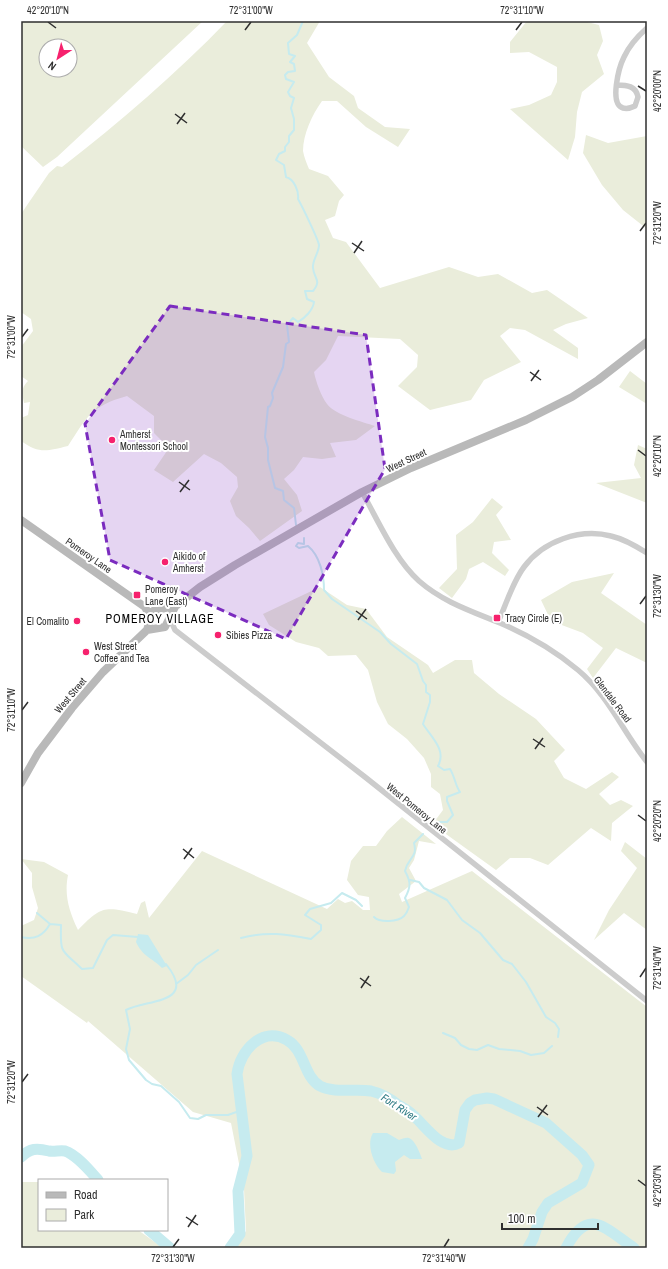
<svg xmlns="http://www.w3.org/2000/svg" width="668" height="1269" font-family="'Archivo Narrow',sans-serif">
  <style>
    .green { fill: #eaeddb; fill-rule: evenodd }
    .water { fill: #c6ebef }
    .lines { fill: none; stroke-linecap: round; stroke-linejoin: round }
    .stream { stroke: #c6ebef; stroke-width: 2 }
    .river { stroke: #c6ebef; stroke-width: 11 }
    .street { stroke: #ccc; stroke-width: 5.5 }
    .secondary { stroke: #b9b9b9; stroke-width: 8 }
    .marked { fill: #7b2cbf; fill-opacity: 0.2; stroke: #7b2cbf; stroke-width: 3; stroke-dasharray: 8 5; stroke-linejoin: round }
    .ticks { fill: none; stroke: #2f2f2f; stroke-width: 1.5 }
    .poi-dot { fill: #f6216d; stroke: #fff; stroke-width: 1.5 }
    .labels { text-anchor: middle; stroke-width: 4; stroke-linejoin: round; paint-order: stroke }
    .poi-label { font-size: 10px; fill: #2f2f2f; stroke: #fff; text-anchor: start }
    .street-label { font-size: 10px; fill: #2f2f2f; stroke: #fff }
    .water-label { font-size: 11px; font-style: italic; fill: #307c85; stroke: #fff }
    .quarter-label { font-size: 12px; letter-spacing: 1px; fill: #000; stroke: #fff }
    .neatline { fill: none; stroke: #2f2f2f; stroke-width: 1.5 }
    .ticks-label { font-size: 10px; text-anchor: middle; fill: #2f2f2f }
  </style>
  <rect width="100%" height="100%" fill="#fff"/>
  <path class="green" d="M21,21H203L57,157L43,167L21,146ZM46,46H70V70H46Z
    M227,21H320L307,43L329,77L354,96L358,108L385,127L410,129L398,147L366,127L337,101H322C312,115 303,134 303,151C304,157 307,164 309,169L328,176L344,195L339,201L335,216L325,220L333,238L346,242L380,288L449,267L478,277L498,274L532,293L547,290L588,318L566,324L553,330L578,348V359L525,330L510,328L500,336L521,362L484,380L471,400L430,410L398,386L417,367L418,355L400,339L338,336L326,360L314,372C316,382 321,396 327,404C335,415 363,422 375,426L356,440L330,443L336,457L322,459L303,457L294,470L284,479L297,495L302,511L260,541L249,528L236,516L230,501L238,487L237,477L221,463L204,454L173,482L154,470L169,448L154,433V416L127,396C91,406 87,417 68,446C47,451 39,454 21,441V418L28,415L30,402L24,403C22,393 21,388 28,381L21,376V347L33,331L31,319L21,312V214L49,173L57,166L62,167C120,122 176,74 227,21Z
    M527,21H583L599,25L603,41L597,55L604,74L582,92L577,112L575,137L568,160L510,109L529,105L551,95L557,82V67L529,52L510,53V42Z
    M586,135L608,143L647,136V229L623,210L602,185L583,153Z
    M630,371L647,384V404L619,387Z
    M638,445L647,449V503L596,483L641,478L634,465Z
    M492,498L503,507L496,515L511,540L494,542L492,553L509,570L505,576L483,562L469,569L466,579L452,598L439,588L457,569L456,535L473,522Z
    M614,573L601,593L647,625V663L616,648L593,678L587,669L603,648L583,633L551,621L541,600L572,582Z
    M320,587L347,605L366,609L387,637L428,665L433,673L455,660H472L474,673L499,694L536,719L565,750L554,761L564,778L586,789L612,772L619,777L599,794L610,805L621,800L633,806L612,823L611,841L591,828L548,865L530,858H510L496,870L425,819L437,818L443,810L440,794L431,787V774L424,758L407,739L388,724L377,702L368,670L356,655L328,656L319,648L296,642L269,625L263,614Z
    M402,817L436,844L419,841L414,860L409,868L416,881L399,894L402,902L472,871L647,1007V1248H234L246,1231L244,1189L231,1123L193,1112L88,1021L87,1023L21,976V926L34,920L38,908L32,887V873L21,859L44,862L68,875C64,895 69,911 78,930C101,906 105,906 137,914L141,903L145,901L149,918L202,851L327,909L338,899L345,903L352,901L363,910H370L369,897L358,895L347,880L351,861L363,846H376L387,831Z
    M625,842L647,859V930L624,913L594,940L609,910L637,868L621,851Z
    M21,1182H39V1230H138L163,1248H21Z"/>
  <path class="water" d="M138,934L148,935L167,966L162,968C151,957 143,957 136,942Z
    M373,1133H387L399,1140C402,1139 406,1137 409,1138C415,1140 420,1153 422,1159H410L404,1155L395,1162L396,1171L394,1174L382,1172C373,1163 366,1144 373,1133Z"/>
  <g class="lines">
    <path class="stream" d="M296,525L294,508L284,500L283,491L275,488L268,460V448L265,437L268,407L270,406L273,398L272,393L283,367L286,344L289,342L287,325L293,318L298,322C305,318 313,310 314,302L307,299L305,291H313C322,280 314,279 313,268C312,260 319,253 319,245C318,239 302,206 298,199C299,191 294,179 286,177L284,165L276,160L279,154L285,151V147L289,142V136L294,130V119L291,108L294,98L290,96L288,92L294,82L286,79L285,75L288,72L295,71L294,64L290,62L295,56L289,54L288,43L297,35L303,21
      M304,538V544L298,543L296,546L299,548L308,546C320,556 324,575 324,590L332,599L380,632L391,644L417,664L423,681L426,685V692L430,695V702L423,724C431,737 447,750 438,766L444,770L450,769C455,777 455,785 460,792L447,797V801L453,815L447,822H437L432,825
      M410,880L419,882L424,888L447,900L462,920L480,933L503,960L512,964L526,982L546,1017L555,1023L559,1029L558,1037
      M37,913L50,924
      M374,917C380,923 398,922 404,916C406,914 408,910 409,907L405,898C411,887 411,882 405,871C408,857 418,858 414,843L423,834
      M21,937C35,940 43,936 50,924L61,925C60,956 62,949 82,969L93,968L107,940L113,935L138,937
      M241,938C268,931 285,934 311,939L321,930V925L305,915L310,909L331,903L342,893L356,900L362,906
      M166,964C198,1004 148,999 126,1010L130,1029L126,1049L129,1060L146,1080L152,1084L161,1086L179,1102L190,1118L198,1119L206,1115H228L242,1110
      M176,984L188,975L196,965L218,950
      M443,1033L455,1038L461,1045L469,1049L477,1050L488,1045L499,1049L520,1051L531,1055L544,1053L552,1046"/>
    <path class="river" d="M21,1157C30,1148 37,1148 49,1151C54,1152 60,1150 65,1151C77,1155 90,1171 98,1180
      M149,1230L170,1248
      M230,1248L240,1234L238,1191L247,1156L237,1074C240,1050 263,1026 287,1040C305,1050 303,1076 320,1086C335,1094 355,1088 371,1091C380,1093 391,1099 398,1105C404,1108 410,1112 415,1117C426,1127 443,1152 459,1143L465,1110L470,1103L475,1100L487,1098L494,1099L546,1123L582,1155L589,1165L582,1183L548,1203L542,1212L533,1239L528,1248
      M566,1248C588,1206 605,1228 634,1248"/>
    <path class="street" d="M617,85C627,85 636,86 638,97L635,106C631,108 627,109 623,108C609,104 619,67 624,57C629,46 638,36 647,28
      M362,492C379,522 394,558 419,581C443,602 471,611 500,623C528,635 554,650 578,670C608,695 623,732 647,762
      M170,619L175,630L365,777L647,1001
      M498,622C506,605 512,583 524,567C543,541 580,528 611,536C624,539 636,546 647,553"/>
    <path class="secondary" d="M21,520L145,607L150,617
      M147,630L165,627L176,605
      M21,783L38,753L72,708L103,672L147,630L153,611L177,605L200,587L235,565L362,492L411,468L526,420L572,397L598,380L647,342"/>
  </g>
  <path class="marked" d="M170,306L366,335L385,469L286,639L110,560L85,424Z"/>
  <path class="ticks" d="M48,22L56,28M245,30L251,22M516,30L522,22M638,86L646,91M175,114L187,123M177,124L185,113M640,231L646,223M352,243L364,251M354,253L362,241M22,337L28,329M530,372L541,380M531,381L539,370M638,450L646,456M179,482L190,490M180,492L189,480M640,604L646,596M356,611L367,619M358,620L366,609M22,710L28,702M533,739L545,747M535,749L543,738M638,815L646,821M183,849L194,858M184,859L192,848M640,977L646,968M360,978L371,986M361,988L369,976M22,1082L28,1074M537,1107L548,1115M538,1117L547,1105M638,1180L646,1186M186,1217L198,1225M188,1227L196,1215M173,1247L179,1239M444,1247L449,1239"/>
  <g class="poi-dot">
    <circle cx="112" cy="440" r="4"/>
    <circle cx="165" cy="562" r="4"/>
    <rect x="133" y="591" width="8" height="8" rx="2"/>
    <rect x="493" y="614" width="8" height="8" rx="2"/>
    <circle cx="77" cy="621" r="4"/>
    <circle cx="218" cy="635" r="4"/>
    <circle cx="86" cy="652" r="4"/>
  </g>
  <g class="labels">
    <g class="poi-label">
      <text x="120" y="438">Amherst<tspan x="120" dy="12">Montessori School</tspan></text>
      <text x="173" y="560">Aikido of<tspan x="173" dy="12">Amherst</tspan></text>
      <text x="145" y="593">Pomeroy<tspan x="145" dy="12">Lane (East)</tspan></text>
      <text x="505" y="622">Tracy Circle (E)</text>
      <text x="69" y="625" text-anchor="end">El Comalito</text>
      <text x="226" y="639">Sibies Pizza</text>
      <text x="94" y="650">West Street<tspan x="94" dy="12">Coffee and Tea</tspan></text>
    </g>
    <g class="street-label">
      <text transform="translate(406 460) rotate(-25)" y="4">West Street</text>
      <text transform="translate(89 555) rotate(35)" y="4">Pomeroy Lane</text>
      <text transform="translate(70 695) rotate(-50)" y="4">West Street</text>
      <text transform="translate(613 699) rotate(53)" y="4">Glendale Road</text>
      <text transform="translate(417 808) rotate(39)" y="4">West Pomeroy Lane</text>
    </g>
    <g class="water-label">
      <text transform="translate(399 1107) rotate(33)" y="4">Fort River</text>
    </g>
    <g class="quarter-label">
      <text x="160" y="623">POMEROY VILLAGE</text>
    </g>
  </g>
  <rect width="668" height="1269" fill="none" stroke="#ffffff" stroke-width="44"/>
  <rect x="38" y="1179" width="130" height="52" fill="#ffffff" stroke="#acacac"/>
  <rect x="46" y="1192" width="20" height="6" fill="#b9b9b9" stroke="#acacac"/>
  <text x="74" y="1199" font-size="12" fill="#2f2f2f">Road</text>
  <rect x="46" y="1209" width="20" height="12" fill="#eaeddb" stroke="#acacac"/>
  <text x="74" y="1219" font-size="12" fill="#2f2f2f">Park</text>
  <g transform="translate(58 58) rotate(216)"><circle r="19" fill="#ffffff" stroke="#acacac"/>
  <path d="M0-3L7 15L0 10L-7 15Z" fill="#f6216d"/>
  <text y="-6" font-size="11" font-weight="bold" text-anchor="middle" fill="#2f2f2f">N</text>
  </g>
  <path d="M502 1223v6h96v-6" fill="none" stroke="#2f2f2f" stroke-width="2"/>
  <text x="508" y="1223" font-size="12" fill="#2f2f2f" stroke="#ffffff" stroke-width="3" paint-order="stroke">100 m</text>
  <rect x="22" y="22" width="624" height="1225" class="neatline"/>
  <g class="ticks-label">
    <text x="48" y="14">42°20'10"N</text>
    <text x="251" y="14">72°31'00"W</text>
    <text x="522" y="14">72°31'10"W</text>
    <text transform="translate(657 91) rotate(-90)" y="4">42°20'00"N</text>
    <text transform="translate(657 223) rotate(-90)" y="4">72°31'20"W</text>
    <text transform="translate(11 337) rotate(-90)" y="4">72°31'00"W</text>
    <text transform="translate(657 456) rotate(-90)" y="4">42°20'10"N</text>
    <text transform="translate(657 596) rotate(-90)" y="4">72°31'30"W</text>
    <text transform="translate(11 710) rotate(-90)" y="4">72°31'10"W</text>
    <text transform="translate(657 821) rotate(-90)" y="4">42°20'20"N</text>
    <text transform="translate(657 968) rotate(-90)" y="4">72°31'40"W</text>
    <text transform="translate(11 1082) rotate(-90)" y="4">72°31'20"W</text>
    <text transform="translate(657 1186) rotate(-90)" y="4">42°20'30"N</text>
    <text x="173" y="1262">72°31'30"W</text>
    <text x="444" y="1262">72°31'40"W</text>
  </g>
</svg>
